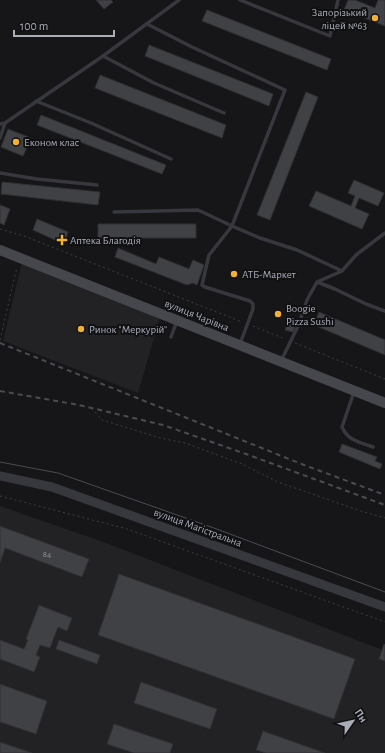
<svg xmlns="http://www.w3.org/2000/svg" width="385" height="753" font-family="'Alegreya Sans',sans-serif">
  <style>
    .built { fill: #222225 }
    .building { fill: #404145; stroke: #303034 }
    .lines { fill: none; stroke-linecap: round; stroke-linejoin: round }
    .path { stroke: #3d3f44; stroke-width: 1; stroke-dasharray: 2 3; stroke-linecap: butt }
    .service { stroke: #37383d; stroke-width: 3.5 }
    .tertiary { stroke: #37383d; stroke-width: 9 }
    .secondary { stroke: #45474d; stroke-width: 10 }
    .tram { stroke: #4a4c52; stroke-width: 1 }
    .rail { stroke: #4a4c52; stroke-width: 2; stroke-dasharray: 5 4; stroke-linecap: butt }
    .poi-dot { fill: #f2b134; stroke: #111113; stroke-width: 1.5 }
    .labels { text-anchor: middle; stroke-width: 4; stroke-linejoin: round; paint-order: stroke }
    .number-label { font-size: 9px; fill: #8e929b }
    .poi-label { font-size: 11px; fill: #a8adb8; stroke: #111113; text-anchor: start }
    .street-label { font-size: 11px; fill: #a8adb8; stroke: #111113 }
  </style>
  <rect width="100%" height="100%" fill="#161618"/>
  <path class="built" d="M22,262L160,317L138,393L3,341Z
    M0,506L106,543L385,651V753H0Z"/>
  <path class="building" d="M96,0H111L113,2L104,9Z
    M348,0H355L375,8L378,0H385V26L344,10Z
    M207,10L331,59L327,70L202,21Z
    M149,45L273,94L269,106L145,56Z
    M100,75L226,125L222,138L95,88Z
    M306,92L318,97L270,220L257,215Z
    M41,115L166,165L162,174L37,125Z
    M8,129L31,138L23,156L1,147Z
    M354,180L384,193L378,206L359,198L355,208L369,214L362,229L309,206L316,191L351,206L355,196L348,193Z
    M2,182L100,192L98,205L1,194Z
    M0,205L10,209L4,225L0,223Z
    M37,219L68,232L64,244L33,230Z
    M98,224H196V238H98Z
    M118,248L156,264L159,257L189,269L193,260L204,265L197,285L193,283L187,285L115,257Z
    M319,312L385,340V355L314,325Z
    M290,317L297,320L293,332L285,330Z
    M342,444L377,457L375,461L382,464L380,469L339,452Z
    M0,526L89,559L82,577L5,548L0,563Z
    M119,574L355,659L334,719L98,635Z
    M39,605L72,618L67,631L58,627L50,648L40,645L36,655L40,657L34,672L0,659V640L24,649L28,640L26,639Z
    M59,640L100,655L97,664L56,649Z
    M384,644L385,645V661L379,659Z
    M141,682L217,709L210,729L134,703Z
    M0,684L47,701L36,734L0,722Z
    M114,724L173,744L170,753H134L107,744Z
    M263,731L325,753H266L256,750Z
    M0,742L32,753H0Z"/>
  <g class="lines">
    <path class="path" d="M0,229L24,236L242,322
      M253,326L285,339
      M0,340L17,267
      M295,343L385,379
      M95,412L102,420L160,438L185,443L242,464L278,482L361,511L385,518
      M0,496L127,529L385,622"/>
    <path class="service" d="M240,0L330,36L338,0
      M147,24L192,47L285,90L232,226L260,238L297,250L342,271L317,282L307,300L299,324L281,361
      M103,56L154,83L224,113
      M36,101L91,123L171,159
      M0,124L5,123L103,56L179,0
      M0,138L5,123
      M0,173L37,179L97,185
      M114,212L198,210L232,226L209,255L202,285L205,287L250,301L253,304V309L240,344
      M342,271L356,255L385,233
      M317,282L335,289L366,304L385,311
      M171,337L177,321
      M354,392L342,427C348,441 360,442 373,447"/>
    <path class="tertiary" d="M0,476L52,487L385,607"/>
    <path class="secondary" d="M0,250L385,403"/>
    <path class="tram" d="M0,462L58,473L214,528L385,592"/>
    <path class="rail" d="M0,343L304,465L385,495
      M0,391L79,405L163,425L246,454L385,505"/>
  </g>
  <g class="poi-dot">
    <circle cx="375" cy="18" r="4"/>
    <circle cx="16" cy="142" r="4"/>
    <path d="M60 234h4v4h4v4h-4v4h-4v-4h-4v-4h4z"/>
    <circle cx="234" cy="274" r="4"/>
    <circle cx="278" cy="314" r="4"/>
    <circle cx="81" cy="329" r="4"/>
  </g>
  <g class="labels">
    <g class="number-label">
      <text x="47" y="557">84</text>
    </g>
    <g class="poi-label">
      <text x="367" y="16" text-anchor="end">Запорізький<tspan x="367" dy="13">ліцей №63</tspan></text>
      <text x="24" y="146">Економ клас</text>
      <text x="70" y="244">Аптека Благодія</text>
      <text x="242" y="278">АТБ-Маркет</text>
      <text x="286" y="312">Boogie<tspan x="286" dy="13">Pizza Sushi</tspan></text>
      <text x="89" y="333">Ринок "Меркурій"</text>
    </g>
    <g class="street-label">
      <text transform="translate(197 315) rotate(22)" y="4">вулиця Чарівна</text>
      <text transform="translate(198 527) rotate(20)" y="4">вулиця Магістральна</text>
    </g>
  </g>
  <g transform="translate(353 721) rotate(56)" stroke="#111113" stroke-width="3" paint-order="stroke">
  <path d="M0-3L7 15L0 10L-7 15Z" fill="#a8adb8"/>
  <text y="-6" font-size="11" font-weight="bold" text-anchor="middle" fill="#a8adb8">Пн</text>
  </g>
  <path d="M14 30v6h100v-6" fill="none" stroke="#a8adb8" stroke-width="2"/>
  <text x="20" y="30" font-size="12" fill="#a8adb8" stroke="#111113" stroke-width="3" paint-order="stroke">100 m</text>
</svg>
